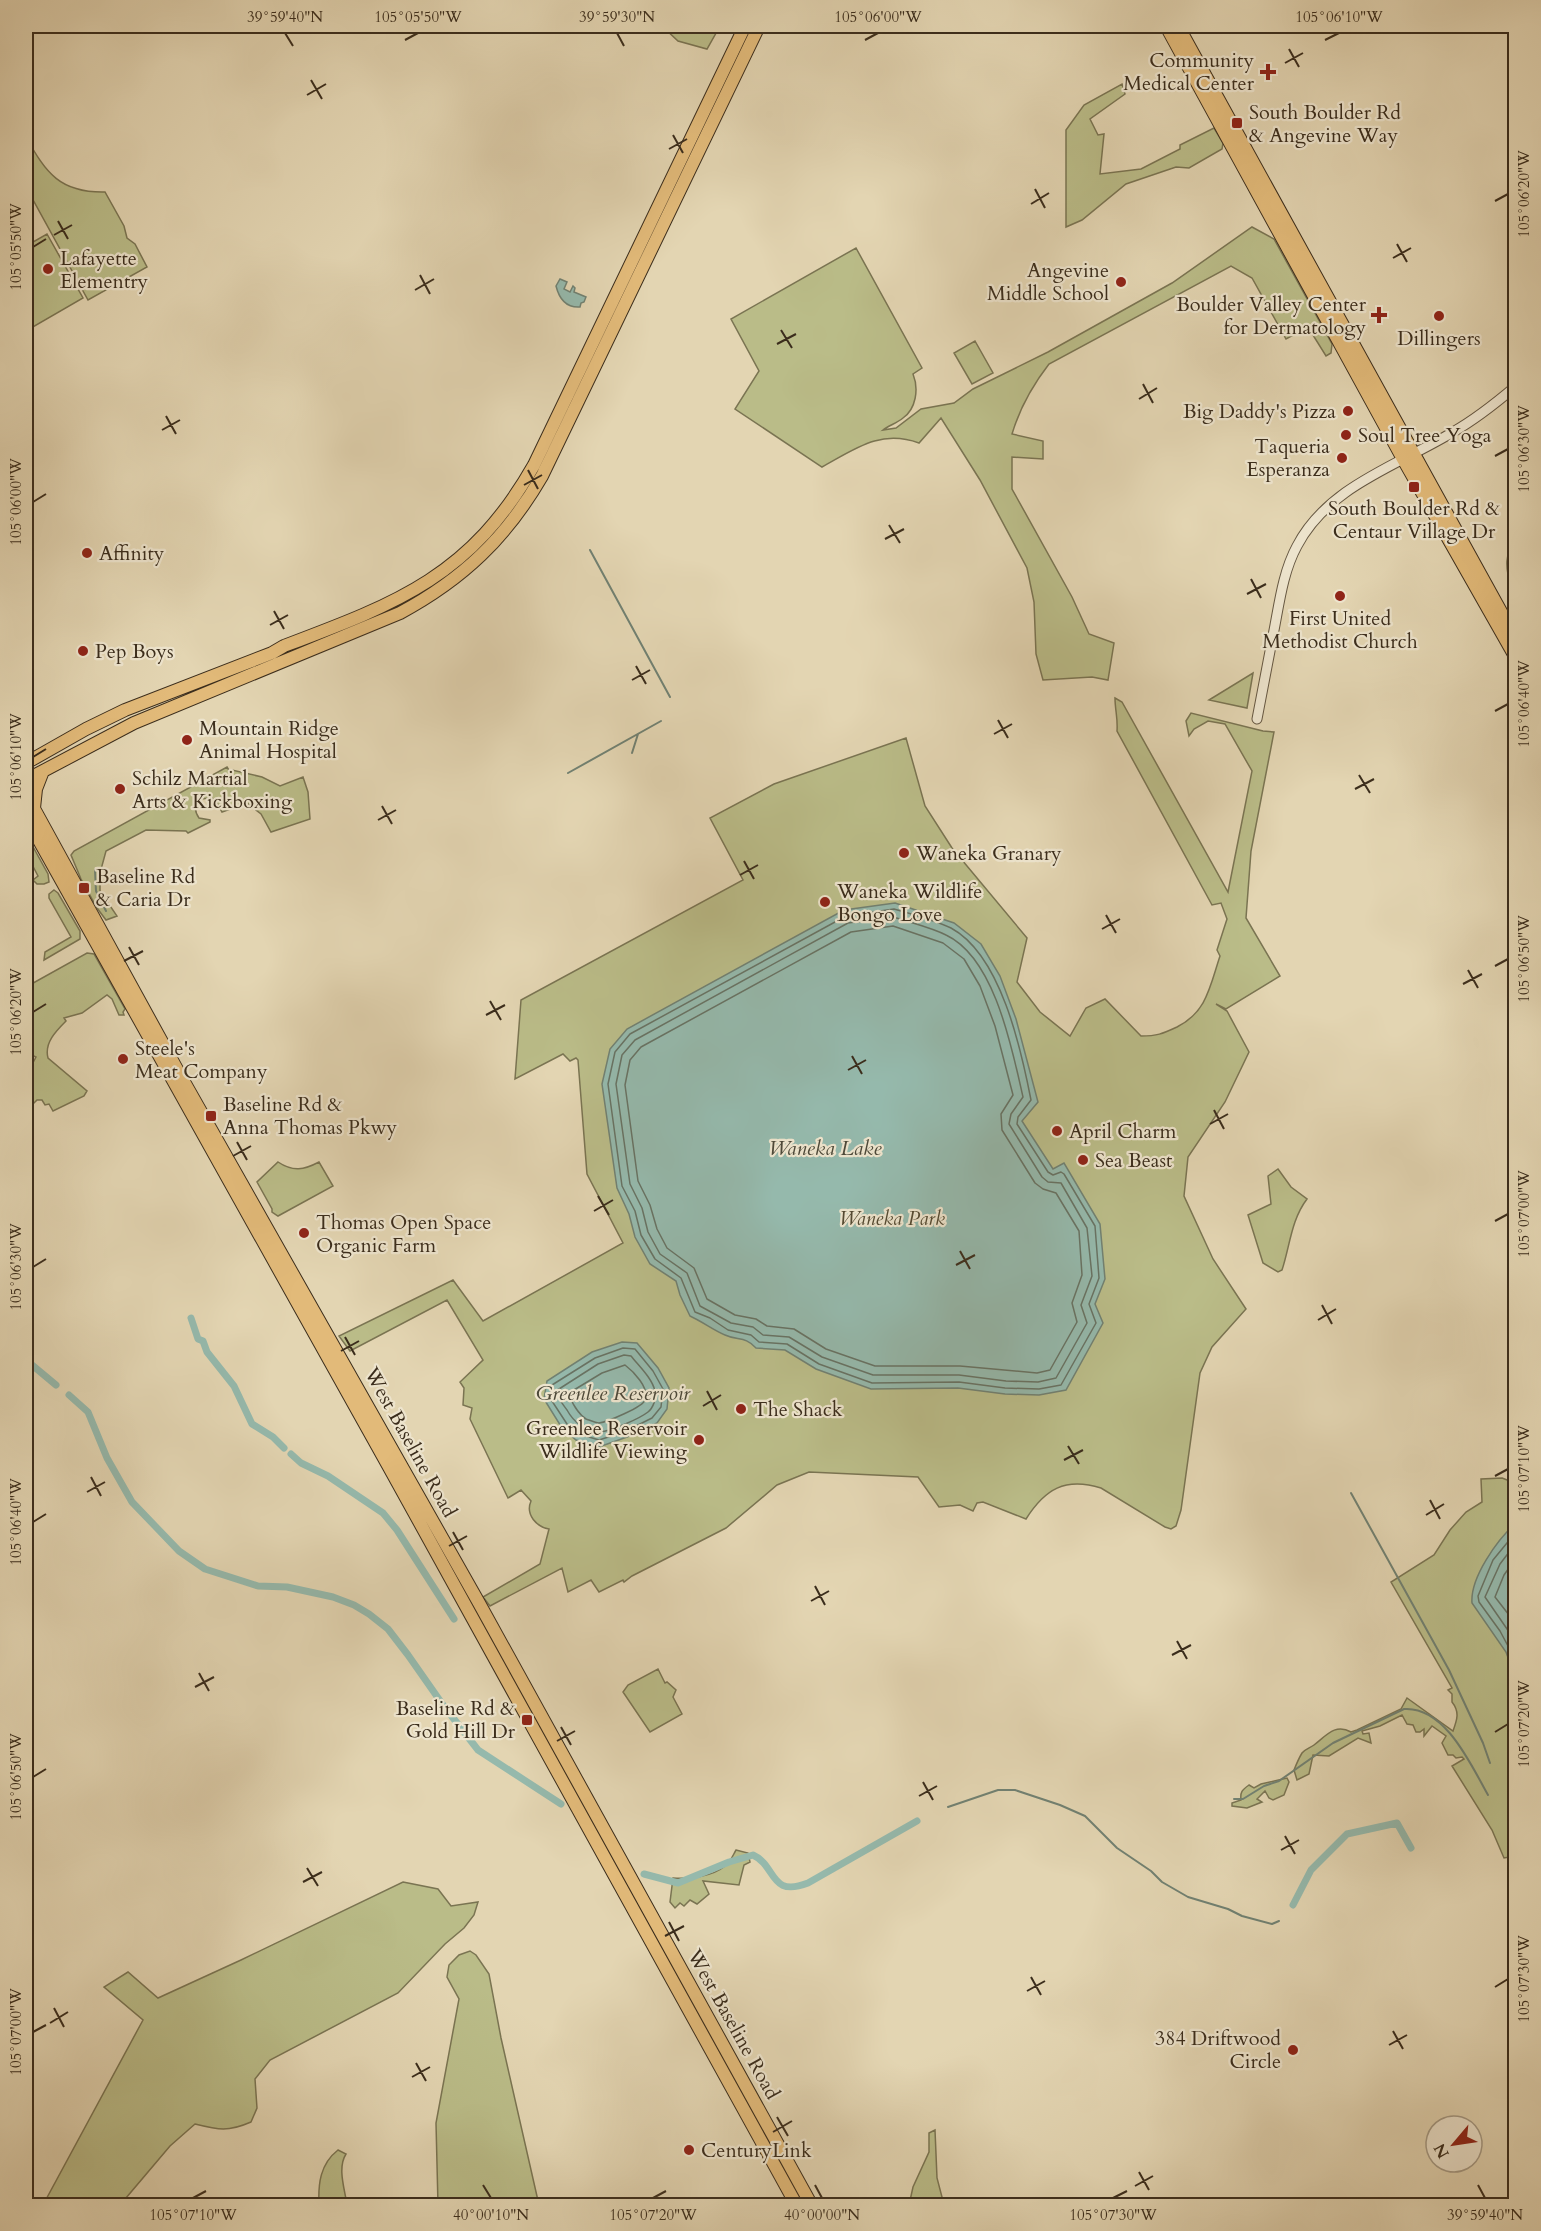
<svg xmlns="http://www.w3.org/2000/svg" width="1541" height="2231" font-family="Cardo,serif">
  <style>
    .green { fill: #babc88; stroke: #7a7452; stroke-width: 1.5 }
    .water { fill: #95b9ac; stroke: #718172; stroke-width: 1.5 }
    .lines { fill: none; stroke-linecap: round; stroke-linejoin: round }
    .shore { stroke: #687364; stroke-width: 1.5 }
    .stream { stroke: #718172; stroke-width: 2 }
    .canal { stroke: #95b9ac; stroke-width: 7 }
    .minor-casing { stroke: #655742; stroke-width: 11 }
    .major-casing { stroke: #3b2d1c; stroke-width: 14 }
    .minor { stroke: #ede4cd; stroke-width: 9 }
    .major { stroke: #e2ba79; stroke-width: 12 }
    .ticks { fill: none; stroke: #3b2d1c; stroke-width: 2 }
    .poi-dot { fill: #8f2418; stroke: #ede4cd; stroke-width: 2 }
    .labels { text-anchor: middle; stroke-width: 4.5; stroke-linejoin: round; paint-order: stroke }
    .poi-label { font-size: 20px; fill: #3b2d1c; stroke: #ede4cd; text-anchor: start }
    .park-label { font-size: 20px; font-style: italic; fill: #544a32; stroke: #ede4cd }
    .street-label { font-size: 20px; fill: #3b2d1c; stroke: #ede4cd }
    .water-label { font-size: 21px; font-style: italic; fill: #4d4939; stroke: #ede4cd }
    .neatline { fill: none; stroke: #3b2d1c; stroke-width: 2 }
    .ticks-label { font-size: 15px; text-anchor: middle; fill: #3b2d1c }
  </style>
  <rect width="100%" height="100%" fill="#e3d5b2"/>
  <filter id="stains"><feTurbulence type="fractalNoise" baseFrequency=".00333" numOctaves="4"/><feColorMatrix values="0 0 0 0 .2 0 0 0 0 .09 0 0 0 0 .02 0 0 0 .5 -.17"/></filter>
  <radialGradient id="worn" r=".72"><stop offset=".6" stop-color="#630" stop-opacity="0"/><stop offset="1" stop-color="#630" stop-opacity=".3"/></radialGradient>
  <path class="green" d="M662,26H720L707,49L678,41Z
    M1122,84L1125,94L1090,119L1098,135L1104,134L1100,174L1141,169L1180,149V145L1214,128L1223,143L1222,149L1189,168L1176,167L1126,184L1082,220L1066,227V130L1084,105Z
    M26,137C46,173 60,193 105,192L124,226L127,238L135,244L147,267L88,300L26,187Z
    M1252,227L1274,239L1332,344L1331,353L1326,356L1308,327L1286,339L1252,278L1231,266L1049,364C1032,386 1020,407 1012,434L1043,441V459L1012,457V489L1072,597L1089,634L1114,643L1108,680L1092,677L1043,680L1036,654L1034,602L1027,568L980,480L941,418L919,443C880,429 855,449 822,467L735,409L759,371L731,319L856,248L922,368L913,374C919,389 916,409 903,418C897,423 888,426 883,430L896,428L921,409L954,403L973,389L1048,352L1172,283Z
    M47,234L83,298L26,331V246Z
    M975,341L993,373L972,384L954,353Z
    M1515,537V586H1511C1505,567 1505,555 1515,537Z
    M1253,673L1247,708L1209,700Z
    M1115,698L1122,702L1228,892L1252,771L1225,724L1208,721L1194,729L1189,736L1186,721L1191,713L1263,731L1274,732L1251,851L1246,918L1280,976L1226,1009L1216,1004L1227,1011L1249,1052L1225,1102L1188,1157L1184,1196L1213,1259L1246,1309L1212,1347L1200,1373L1181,1510L1176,1526L1171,1529L1165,1527L1101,1488C1065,1477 1045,1489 1026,1519L983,1502L977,1503L973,1511L960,1505L939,1507L918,1477L809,1472L777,1485L726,1528L632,1576L624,1582L623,1580L599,1592L591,1580L568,1592L562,1568L490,1606L483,1597L540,1564L549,1529C537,1527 525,1515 531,1501L521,1490L508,1498L470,1419L472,1408L463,1405L464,1388L460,1382L483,1360L447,1300L350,1351L339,1336L453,1280L483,1321L623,1243L587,1174L578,1060L576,1058L570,1061L563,1054L515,1079L521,1000L743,880L710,818L774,784L906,738L925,806L952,848L1027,938L1017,982L1040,1012L1070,1036L1086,1008L1105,999L1141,1036C1157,1036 1162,1034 1177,1027C1207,1012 1210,986 1220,956L1217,950L1227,919L1221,903L1212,905L1117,731C1118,718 1115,710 1115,698Z
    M227,767L230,772L232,770L262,777L280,786L303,777L308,792L310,819L271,832L261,814L247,803L222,812L217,803L212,798L200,799C194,805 194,811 199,818L210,820V822L188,833L186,831L146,830L106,851L100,873V891L117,916L106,920L97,908L81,879L71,855L74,851Z
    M26,834L48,874L49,882L44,884H37L33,880L38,876L26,853Z
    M54,890L58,893L80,931V939L44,960L45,952L71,937L49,898V894Z
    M87,953L94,954L125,1009L123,1012L124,1015H119L112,999L107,995L82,1013L64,1018L66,1021C56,1031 44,1043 48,1058L87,1091L84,1096L53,1111L49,1104L45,1105L42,1100H37L32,1105C31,1097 26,1092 26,1086C24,1076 32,1065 36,1057L26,1052V987Z
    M278,1162C293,1172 304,1170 319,1162L333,1186L278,1216L272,1212V1209L257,1182Z
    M1278,1169L1291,1187L1307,1199C1291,1220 1290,1246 1282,1270L1278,1272L1263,1263L1248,1215L1271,1204L1268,1176Z
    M1502,1478L1515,1483L1516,1798L1514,1799L1516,1803L1515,1856L1504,1858L1492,1830L1452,1766L1464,1759L1462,1757L1456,1758L1453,1755H1448L1442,1743L1446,1736L1432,1726L1424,1736V1729L1420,1732H1416L1413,1725L1407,1724L1402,1715L1380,1726L1362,1731L1363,1734L1369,1733L1371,1743L1358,1738L1329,1756L1313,1755L1309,1774L1297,1780L1294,1770C1296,1765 1299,1758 1302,1753C1305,1749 1310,1748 1314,1745C1326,1736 1335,1723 1351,1732L1357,1730L1401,1709L1407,1698L1453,1731C1457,1720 1460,1712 1452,1702V1694L1448,1690L1452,1688L1391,1582L1434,1555L1450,1530L1466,1512L1482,1502L1481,1479Z
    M658,1669L665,1683L667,1682L676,1690L673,1697L682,1714L650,1732L623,1692L628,1685Z
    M1287,1778L1289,1782L1284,1795L1273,1800L1269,1798L1265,1791L1257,1799L1262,1802L1247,1808L1232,1806V1803L1241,1800C1240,1792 1242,1790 1249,1785L1254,1788L1261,1784Z
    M736,1850L748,1853L750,1862L744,1865L739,1885L703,1881L709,1894L697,1904L690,1900L684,1906L680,1903L675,1908L670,1902L673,1878C689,1879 712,1877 725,1866C730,1863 733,1855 736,1850Z
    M403,1882L438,1889L451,1906L478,1902L474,1915L464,1928L445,1944L398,1993L270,2060L255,2079L257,2108L251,2122C228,2132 219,2130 195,2124L170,2146L126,2198L135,2205H43L143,2020L104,1987L128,1972L158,1998L241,1960Z
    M470,1951L476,1955L489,1974L501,2038L539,2205H438L436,2123L459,1999L447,1977L449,1965L459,1955Z
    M935,2130L937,2178L943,2201L950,2204L972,2202L973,2205H909L913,2187L929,2152V2133Z
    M338,2150L346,2154C337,2168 345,2190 347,2205H319C318,2184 320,2164 338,2150Z"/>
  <path class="water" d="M560,279L567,282L564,289L570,292L573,286L575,288L574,292L586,297L584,302L581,303L580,307C566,308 559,298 556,286Z
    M895,903L954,923L981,944L1000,976L1016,1019L1038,1102L1022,1121L1053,1169L1064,1163L1100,1224L1105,1279L1095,1304L1103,1323L1066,1390L1039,1395L1005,1394L958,1388L871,1389L816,1369L785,1350L756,1348C745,1336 738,1341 725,1335C713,1330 703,1322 690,1316L680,1295L676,1281L650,1264L635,1237L629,1214L617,1188L602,1084L610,1049L627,1029L844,910Z
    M622,1342L637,1343L658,1368L669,1388L667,1409L657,1423L627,1437L599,1447L576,1440L562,1428L544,1399L547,1381L592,1352Z
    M1515,1524V1677L1506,1652L1472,1603C1470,1578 1497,1540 1515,1524Z"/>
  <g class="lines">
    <path class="shore" d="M894,909C912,914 934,920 951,928C1001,955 1021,1049 1031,1100L1018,1117L1017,1124L1048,1172L1053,1175L1061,1172L1064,1174L1095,1226L1099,1278L1089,1304L1096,1323L1061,1385L1039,1389L1005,1388L959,1382L872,1383L819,1364L787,1344L759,1342L751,1335L728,1330L710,1318L695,1312L681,1278L655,1259L641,1235L635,1211L622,1186L608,1084L615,1052L630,1034L846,916Z
      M894,917C911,923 930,927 946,935C995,958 1012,1049 1023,1097L1011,1114L1009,1124L1042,1177L1048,1182L1061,1183L1087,1228L1092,1276L1081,1305L1087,1323L1056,1378L1038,1382L1006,1381L959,1375H873L822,1357L789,1337L763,1335L753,1327L731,1323L700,1306L687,1273L660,1254L648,1232L642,1208L630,1184L616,1084L622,1055L635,1040L848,923Z
      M893,926L943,943L964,959L980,986L995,1026L1013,1095L1001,1114L1002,1130L1035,1183L1043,1189L1056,1193L1079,1231L1082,1275L1072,1303L1077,1322L1050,1370L1037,1373L960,1366H875L826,1349L794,1329L767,1326L756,1319L735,1315L707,1299L694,1268L667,1248L657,1229L650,1205L638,1181L625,1085L630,1060L641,1047L851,932Z
      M623,1348L635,1349L653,1371L663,1389L661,1407L652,1418L624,1432L599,1440L579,1434L567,1424L550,1398L552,1385L595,1358Z
      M624,1355L631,1356C639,1366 652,1378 655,1391C657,1398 653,1408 648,1412C639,1419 611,1431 600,1432C586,1433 573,1421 567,1410C562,1403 557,1398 559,1389L598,1364Z
      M625,1365C633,1371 650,1388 645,1400C643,1407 607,1422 599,1423C596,1423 589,1420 586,1419C578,1414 573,1404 569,1396V1393L602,1373Z
      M1516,1532L1493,1560L1478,1596L1479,1602L1500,1631L1516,1661
      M1516,1543L1500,1564L1485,1597L1516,1642
      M1516,1558L1504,1575L1495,1597L1516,1624"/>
    <path class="stream" d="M590,550L670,697
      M632,753L638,734
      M568,773L661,721
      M95,870L96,891L106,911
      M1351,1493L1449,1670L1483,1743L1490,1763
      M1234,1799H1243L1264,1786L1279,1781L1333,1743L1404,1709C1445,1706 1471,1765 1488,1795
      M948,1807L998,1790H1015L1060,1805L1085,1816L1117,1848L1151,1871L1162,1882L1188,1897L1228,1909L1242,1916L1272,1924L1279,1921"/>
    <path class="canal" d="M191,1318L198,1339L203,1341L207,1352L234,1386L252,1424L273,1437L284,1448
      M32,1365L56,1385
      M69,1395L88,1412L107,1458L132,1502L179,1551L205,1569L258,1586L287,1587L333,1597L354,1605L369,1614L388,1629L408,1655L443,1705L478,1750L561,1804
      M291,1454L301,1463L328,1476L383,1513L397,1530L454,1619
      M644,1874L678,1883L729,1862L753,1855C777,1866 769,1898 808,1883L917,1821
      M1293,1905L1311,1870L1347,1834L1397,1823L1411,1848"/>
    <defs>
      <path id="minor" d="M1257,719C1263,688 1269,656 1275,625C1280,598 1284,570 1297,546C1328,486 1399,465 1453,432C1476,419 1496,403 1516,386"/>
      <path id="major" d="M1166,26L1403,459L1516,658
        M1178,26L1516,639
        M26,763L86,729L125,710L272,653L284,646C398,603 471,576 534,465L745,26
        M26,780L134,723L400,613C463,579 506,538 542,476L759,26
        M26,794L179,1073L479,1603L812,2206
        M34,808L36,789L43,771
        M26,817L389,1467L797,2206"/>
    </defs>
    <use href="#minor" class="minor-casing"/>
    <use href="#major" class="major-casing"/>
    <use href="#minor" class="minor"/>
    <use href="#major" class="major"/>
  </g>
  <path class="ticks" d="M285,33L293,46M617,33L624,46M405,40L418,33M865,40L878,33M1325,40L1339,33M1289,49L1299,67M1285,63L1303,53M311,80L322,99M307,95L326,84M673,135L683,153M669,149L687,139M1035,189L1045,208M1495,201L1508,194M1031,204L1049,193M58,221L68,239M54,235L72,225M1397,244L1407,262M33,247L46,239M1393,258L1411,248M420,275L430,294M415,290L434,279M781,330L792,348M777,344L796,334M1143,384L1153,403M1139,399L1157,388M166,416L176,434M162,430L180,420M1495,456L1508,449M528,470L538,489M524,485L542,475M33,502L46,494M889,525L900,543M885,539L904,529M1251,579L1261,598M1247,594L1266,584M274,611L284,629M270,625L288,615M636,666L646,684M632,680L650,670M1495,711L1508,704M998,720L1008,738M994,734L1012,724M33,757L46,749M1359,775L1370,793M1355,789L1374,779M382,806L392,824M378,820L396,810M744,861L754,879M740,875L758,865M1106,915L1116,933M1102,929L1120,919M129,947L139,965M124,961L143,951M1495,966L1508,959M1468,970L1478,988M1463,984L1482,974M490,1001L501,1020M33,1012L46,1004M486,1015L505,1005M852,1056L862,1074M848,1070L866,1060M1214,1110L1224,1129M1210,1124L1228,1114M237,1142L247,1160M233,1156L251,1146M598,1196L609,1215M594,1211L613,1200M1495,1221L1508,1214M960,1251L970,1269M956,1265L975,1255M33,1267L46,1259M1322,1305L1332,1324M1318,1320L1336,1309M345,1337L355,1355M341,1351L359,1341M707,1391L717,1410M703,1406L721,1395M1068,1446L1079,1464M1064,1460L1083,1450M1495,1476L1508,1469M91,1477L101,1496M87,1492L105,1482M1430,1500L1440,1519M1426,1515L1444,1504M33,1522L46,1514M453,1532L463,1550M449,1546L467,1536M815,1586L825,1605M811,1601L829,1591M1177,1641L1187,1659M1172,1655L1191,1645M199,1673L209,1691M195,1687L214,1677M561,1727L571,1745M1495,1732L1508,1724M557,1741L575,1731M33,1777L46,1769M923,1782L933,1800M919,1796L937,1786M1285,1836L1295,1854M1281,1850L1299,1840M307,1868L318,1886M303,1882L322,1872M669,1922L679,1941M665,1936L684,1926M1031,1977L1041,1995M1495,1987L1508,1979M1027,1991L1045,1981M54,2008L64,2027M50,2023L68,2012M1393,2031L1403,2049M33,2032L46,2025M1389,2045L1407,2035M416,2063L426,2081M412,2077L430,2067M777,2117L788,2136M773,2132L792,2121M1139,2172L1149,2190M483,2185L491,2198M815,2185L822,2198M1478,2185L1485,2198M1135,2186L1153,2176M193,2198L206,2191M653,2198L666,2191M1113,2198L1127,2191"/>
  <g class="poi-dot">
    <path d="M1265 63h6v6h6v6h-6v6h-6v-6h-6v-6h6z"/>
    <rect x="1231" y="117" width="12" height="12" rx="3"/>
    <circle cx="48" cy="269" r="6"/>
    <circle cx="1121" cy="282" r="6"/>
    <path d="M1376 306h6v6h6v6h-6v6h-6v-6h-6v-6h6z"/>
    <circle cx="1439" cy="316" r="6"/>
    <circle cx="1348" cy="411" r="6"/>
    <circle cx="1346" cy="435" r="6"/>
    <circle cx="1342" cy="458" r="6"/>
    <rect x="1408" y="481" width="12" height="12" rx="3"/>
    <circle cx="87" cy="553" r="6"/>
    <circle cx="1340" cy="596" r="6"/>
    <circle cx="83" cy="651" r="6"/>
    <circle cx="187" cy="740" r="6"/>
    <circle cx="120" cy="789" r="6"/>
    <circle cx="904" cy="853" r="6"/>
    <rect x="78" y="882" width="12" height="12" rx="3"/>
    <circle cx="825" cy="902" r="6"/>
    <circle cx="123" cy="1059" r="6"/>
    <rect x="205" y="1110" width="12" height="12" rx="3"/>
    <circle cx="1057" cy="1131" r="6"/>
    <circle cx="1083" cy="1160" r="6"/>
    <circle cx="304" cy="1233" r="6"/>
    <circle cx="741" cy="1409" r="6"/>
    <circle cx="699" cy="1440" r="6"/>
    <rect x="521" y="1714" width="12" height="12" rx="3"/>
    <circle cx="1293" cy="2050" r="6"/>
    <circle cx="689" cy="2150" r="6"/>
  </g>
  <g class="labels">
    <g class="poi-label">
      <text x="1254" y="67" text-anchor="end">Community<tspan x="1254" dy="23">Medical Center</tspan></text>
      <text x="1249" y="119">South Boulder Rd<tspan x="1249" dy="23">&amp; Angevine Way</tspan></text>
      <text x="60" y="265">Lafayette<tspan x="60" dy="23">Elementry</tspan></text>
      <text x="1109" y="277" text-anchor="end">Angevine<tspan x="1109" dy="23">Middle School</tspan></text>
      <text x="1366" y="311" text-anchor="end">Boulder Valley Center<tspan x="1366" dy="23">for Dermatology</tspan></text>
      <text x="1439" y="345" text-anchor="middle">Dillingers</text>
      <text x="1336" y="418" text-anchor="end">Big Daddy's Pizza</text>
      <text x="1358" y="442">Soul Tree Yoga</text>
      <text x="1330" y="453" text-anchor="end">Taqueria<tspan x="1330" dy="23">Esperanza</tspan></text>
      <text x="1414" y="515" text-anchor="middle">South Boulder Rd &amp;<tspan x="1414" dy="23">Centaur Village Dr</tspan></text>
      <text x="99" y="560">Affinity</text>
      <text x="1340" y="625" text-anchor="middle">First United<tspan x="1340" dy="23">Methodist Church</tspan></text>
      <text x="95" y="658">Pep Boys</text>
      <text x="199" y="735">Mountain Ridge<tspan x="199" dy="23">Animal Hospital</tspan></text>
      <text x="132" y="785">Schilz Martial<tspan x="132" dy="23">Arts &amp; Kickboxing</tspan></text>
      <text x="916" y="860">Waneka Granary</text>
      <text x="96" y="883">Baseline Rd<tspan x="96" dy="23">&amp; Caria Dr</tspan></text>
      <text x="837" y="898">Waneka Wildlife<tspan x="837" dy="23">Bongo Love</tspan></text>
      <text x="135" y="1055">Steele's<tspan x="135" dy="23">Meat Company</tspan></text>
      <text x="223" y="1111">Baseline Rd &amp;<tspan x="223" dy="23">Anna Thomas Pkwy</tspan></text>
      <text x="1069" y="1138">April Charm</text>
      <text x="1095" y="1167">Sea Beast</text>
      <text x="316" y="1229">Thomas Open Space<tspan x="316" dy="23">Organic Farm</tspan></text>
      <text x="753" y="1416">The Shack</text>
      <text x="687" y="1435" text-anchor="end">Greenlee Reservoir<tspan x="687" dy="23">Wildlife Viewing</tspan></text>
      <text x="515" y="1715" text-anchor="end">Baseline Rd &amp;<tspan x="515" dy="23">Gold Hill Dr</tspan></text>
      <text x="1281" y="2045" text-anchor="end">384 Driftwood<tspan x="1281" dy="23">Circle</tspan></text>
      <text x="701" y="2157">CenturyLink</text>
    </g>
    <g class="park-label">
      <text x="892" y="1225">Waneka Park</text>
    </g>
    <g class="street-label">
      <text transform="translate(411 1442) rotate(61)" y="7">West Baseline Road</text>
      <text transform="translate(734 2024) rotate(61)" y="7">West Baseline Road</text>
    </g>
    <g class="water-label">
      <text x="825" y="1155">Waneka Lake</text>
      <text x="613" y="1400">Greenlee Reservoir</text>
    </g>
  </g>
  <rect width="1541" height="2231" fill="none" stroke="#e3d5b2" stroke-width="66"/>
  <g transform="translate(1454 2144) rotate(241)"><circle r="28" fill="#ede4cd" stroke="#a69b86" stroke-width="1.5"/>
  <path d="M0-4.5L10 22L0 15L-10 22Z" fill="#8f2418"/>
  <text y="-9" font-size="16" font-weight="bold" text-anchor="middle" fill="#3b2d1c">N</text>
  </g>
  <rect x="33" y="33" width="1475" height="2165" class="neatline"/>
  <g class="ticks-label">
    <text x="285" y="22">39°59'40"N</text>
    <text x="418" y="22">105°05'50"W</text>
    <text x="617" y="22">39°59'30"N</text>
    <text x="878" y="22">105°06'00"W</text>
    <text x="1339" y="22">105°06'10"W</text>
    <text transform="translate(1524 194) rotate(-90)" y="5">105°06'20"W</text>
    <text transform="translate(16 247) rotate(-90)" y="5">105°05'50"W</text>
    <text transform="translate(1524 449) rotate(-90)" y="5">105°06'30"W</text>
    <text transform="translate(16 502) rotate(-90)" y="5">105°06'00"W</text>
    <text transform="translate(1524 704) rotate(-90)" y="5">105°06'40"W</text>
    <text transform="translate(16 757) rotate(-90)" y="5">105°06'10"W</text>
    <text transform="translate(1524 959) rotate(-90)" y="5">105°06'50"W</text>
    <text transform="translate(16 1012) rotate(-90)" y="5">105°06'20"W</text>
    <text transform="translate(1524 1214) rotate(-90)" y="5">105°07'00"W</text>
    <text transform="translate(16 1267) rotate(-90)" y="5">105°06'30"W</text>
    <text transform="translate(1524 1469) rotate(-90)" y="5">105°07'10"W</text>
    <text transform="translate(16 1522) rotate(-90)" y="5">105°06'40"W</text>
    <text transform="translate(1524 1724) rotate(-90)" y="5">105°07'20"W</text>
    <text transform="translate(16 1777) rotate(-90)" y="5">105°06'50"W</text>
    <text transform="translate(1524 1979) rotate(-90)" y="5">105°07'30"W</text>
    <text transform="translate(16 2032) rotate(-90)" y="5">105°07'00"W</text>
    <text x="193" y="2220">105°07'10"W</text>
    <text x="491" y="2220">40°00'10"N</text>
    <text x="653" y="2220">105°07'20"W</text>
    <text x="822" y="2220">40°00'00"N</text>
    <text x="1113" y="2220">105°07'30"W</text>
    <text x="1485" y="2220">39°59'40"N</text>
  </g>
  <rect width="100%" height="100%" filter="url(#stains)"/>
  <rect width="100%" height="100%" fill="url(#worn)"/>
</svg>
